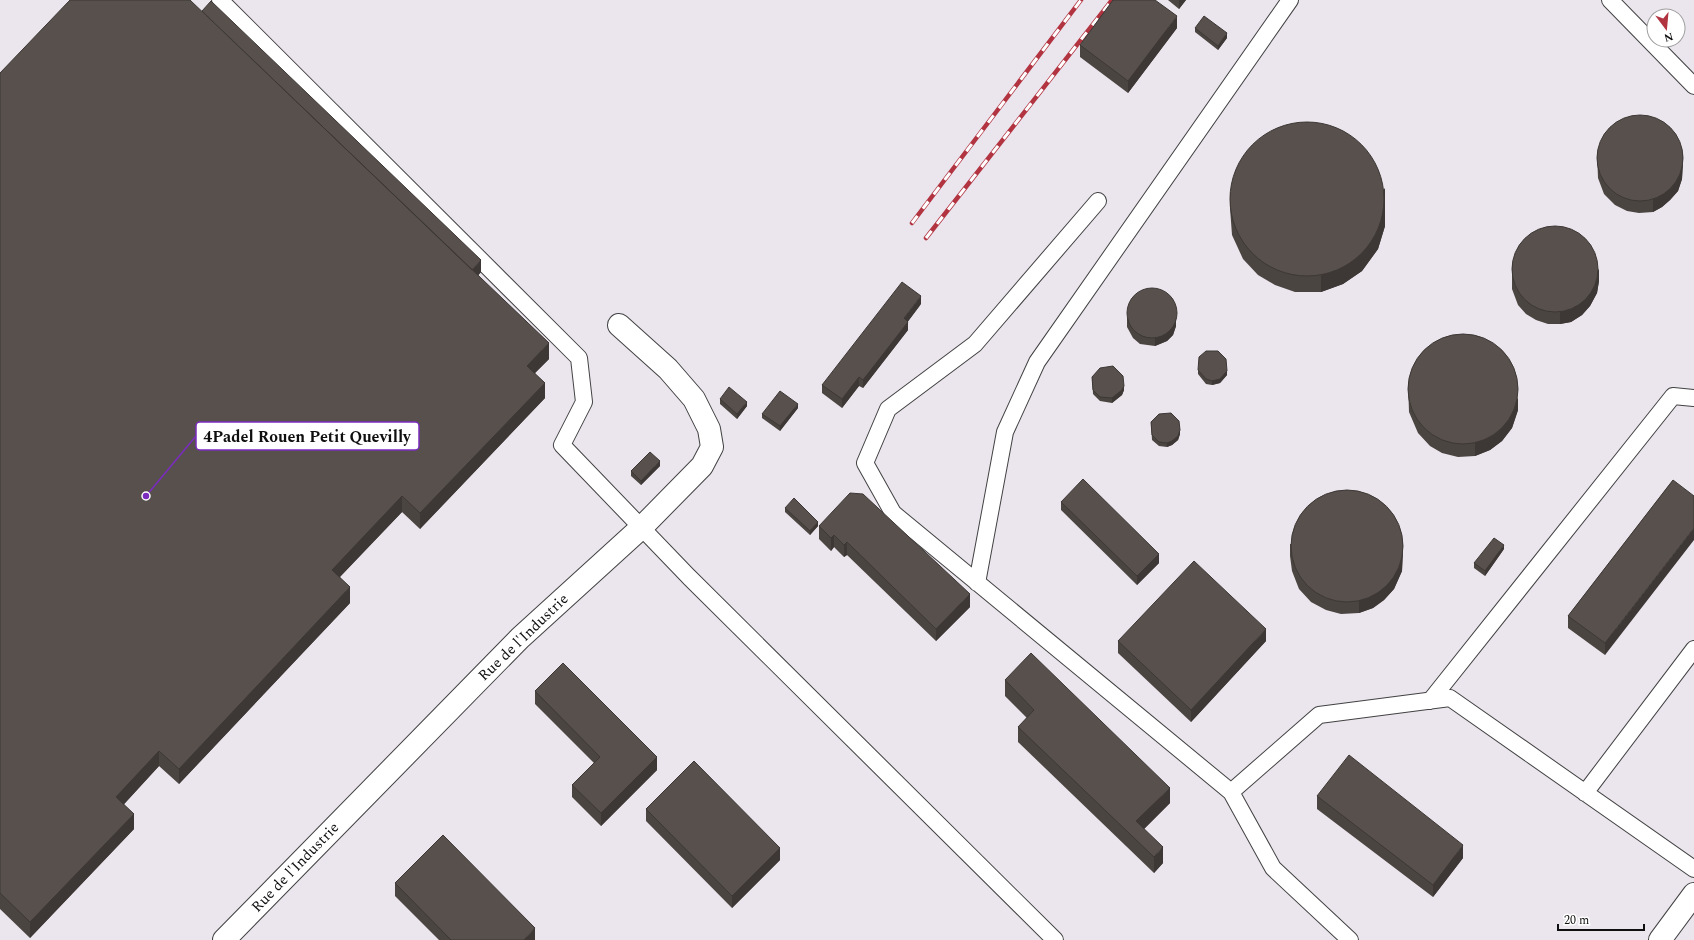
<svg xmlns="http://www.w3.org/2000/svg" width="1694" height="940" font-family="Spectral,serif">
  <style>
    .industrial { fill: #ebe5ed; fill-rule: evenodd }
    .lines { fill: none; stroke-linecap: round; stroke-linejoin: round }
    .service-casing { stroke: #424242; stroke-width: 18 }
    .minor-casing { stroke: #424242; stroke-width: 24 }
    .service { stroke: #fff; stroke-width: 16 }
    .minor { stroke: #fff; stroke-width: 22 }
    .rail-casing { stroke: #b23441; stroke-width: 4.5 }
    .rail { stroke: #fff; stroke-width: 3; stroke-dasharray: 9; stroke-linecap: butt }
    .wall { fill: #4b4541 }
    .shaded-wall { fill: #3d3835 }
    .building { fill: #57504c; stroke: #3d3835 }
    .labels { text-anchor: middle; stroke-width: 4; stroke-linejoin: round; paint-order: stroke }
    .street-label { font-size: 15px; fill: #0f0f0f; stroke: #fff }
    .leader { fill: none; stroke: #7b2cbf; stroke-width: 1.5 }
    .callout-dot { fill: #7b2cbf; stroke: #fff; stroke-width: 1.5 }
    .callout { fill: #fff; stroke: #7b2cbf; stroke-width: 1.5 }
    .callout-label { font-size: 16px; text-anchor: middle; font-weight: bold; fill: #0f0f0f }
  </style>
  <rect width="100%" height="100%" fill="#fefbf2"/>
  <path class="industrial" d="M0,0H1694V940H0ZM1654,16H1678V40H1654Z"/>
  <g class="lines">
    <defs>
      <path id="service" d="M220,0L579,358L584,402L562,445L689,577L1055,940
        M1610,0L1694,86
        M1098,201L975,344L888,409L865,463L893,513L1231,792
        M977,583L1005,432L1037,362L1290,0
        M1430,701L1673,396L1694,398
        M1585,793L1694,649
        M1350,940L1273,868L1231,792L1319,715L1450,698L1694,869"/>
      <path id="minor" d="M224,940L520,638L642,527L702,466L712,447L709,429L694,399L668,369L619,325
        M1660,940L1694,894"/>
    </defs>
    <use href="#service" class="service-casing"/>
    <use href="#minor" class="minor-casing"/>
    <use href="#service" class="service"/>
    <use href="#minor" class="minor"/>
    <defs>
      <path id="rail" d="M912,223L1081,0
        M926,238L1112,0"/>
    </defs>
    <use href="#rail" class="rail-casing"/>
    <use href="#rail" class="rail"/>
  </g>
  <path class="wall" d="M1168,0H1186L1179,9Z
    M1177,28L1128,93L1080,57V45Z
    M1195,28L1227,38L1218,50L1195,32Z
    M0,73L481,272L478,275L549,359L535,373L545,398L420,529L402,512L340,577L350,603L179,784L159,766L124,804L134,829L30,938L0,909Z
    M1597,152L1683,165L1682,179L1678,191L1670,200L1662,207L1653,212L1639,213L1627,211L1615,205L1604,194L1598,178Z
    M1230,192L1385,226L1378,249L1362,271L1343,284L1321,292H1295L1275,285L1258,275L1243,259L1232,235L1230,208Z
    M1512,264L1599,281L1597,293L1590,306L1582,315L1571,322L1560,324H1548L1536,320L1526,314L1518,305L1512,289Z
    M921,304L908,321V330L863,388L859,386L842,408L822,393V385Z
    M1127,318L1176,326L1173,335L1167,341L1155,346L1140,344L1133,338L1127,327Z
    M1198,370L1227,375L1220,383L1212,385L1206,384L1198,374Z
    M1092,377L1124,390L1122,395L1112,403L1100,401L1093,394Z
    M1408,382L1518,410L1512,428L1502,441L1490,450L1475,456L1458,457L1442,453L1430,446L1418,433L1409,412Z
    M720,399L747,406L737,419L720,404Z
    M798,408L780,431L762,418V414Z
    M1151,422L1180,434L1178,440L1172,445L1167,447L1159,446L1152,440Z
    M660,466L641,485L631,476V471Z
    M1673,480L1605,655L1568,628V616Z
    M1061,502L1159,563L1137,585L1061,510Z
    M785,508L818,526L810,535L785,512Z
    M819,526L970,607L936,641L847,555L844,557L834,547L831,551L819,539Z
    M1290,544L1403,553L1402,571L1394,589L1384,600L1373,608L1359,613L1341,614L1326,610L1311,602L1299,589L1292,571L1290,556Z
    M1504,549L1485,576L1474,568V563Z
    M1118,641H1266L1191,722L1118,653Z
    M1005,680L1170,803L1144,829L1163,863L1154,873L1018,742V727L1027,718L1005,696Z
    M535,691L657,770L601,826L572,797V785L594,763L535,704Z
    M1317,796L1463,858L1433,897L1317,809Z
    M646,809L780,860L732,908L646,821Z
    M395,883L535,940H439L395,896Z"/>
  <path class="shaded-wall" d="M1179,0H1186L1179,9Z
    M1177,16V28L1128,93V81Z
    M1227,33V38L1218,50V46Z
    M1683,153L1682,179L1678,191L1670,200L1662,207L1653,212V199Z
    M1385,188V226L1378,249L1362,271L1343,284L1321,292V276Z
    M481,260V272L471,284V271Z
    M1599,269V281L1597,293L1590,306L1582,315L1571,322L1560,324V312Z
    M921,296V304L904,327V318Z
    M1176,318V326L1173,335L1167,341L1155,346V338Z
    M908,322V330L863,388V380Z
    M549,343V359L527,381V366Z
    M1227,371V375L1220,383L1212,385V381Z
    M859,377V386L842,408V399Z
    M545,383V398L420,529V513Z
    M1124,386V390L1122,395L1112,403V398Z
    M1518,398V410L1512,428L1502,441L1490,450L1475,456V443Z
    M747,402V406L737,419V414Z
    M798,404V408L780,431V426Z
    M1180,430V434L1178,440L1172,445L1167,447V443Z
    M660,461V466L641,485V481Z
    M402,496V512L332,585V570Z
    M818,522V526L810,535V531Z
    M1694,528V540L1605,655V643Z
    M834,535V547L831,551V538Z
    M1403,541L1402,571L1394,589L1384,600L1373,608L1359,613V601Z
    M847,542V555L844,557V545Z
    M1504,545V549L1485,576V571Z
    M1159,554V563L1137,585V576Z
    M350,587V603L179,784V769Z
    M970,594V607L936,641V629Z
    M1266,629V641L1191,722V710Z
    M159,751V766L116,813V797Z
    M657,757V770L601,826V813Z
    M1170,788V803L1136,837V821Z
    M134,814V829L30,938V922Z
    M1463,845V858L1433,897V885Z
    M1163,847V863L1154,873V857Z
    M780,848V860L732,908V896Z
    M535,928V940H524Z"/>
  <path class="building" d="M70,0H190L549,343L527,366L545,383L420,513L402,496L332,570L350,587L179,769L159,751L116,797L134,814L30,922L0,893V73Z
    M1113,0H1155L1177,16L1128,81L1080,45Z
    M211,1L481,260L472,270L202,11Z
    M1204,16L1227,33L1218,46L1195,28Z
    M1597 158a43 43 0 1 1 86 0a43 43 0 1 1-86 0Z
    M1230 199a77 77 0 1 1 154 0a77 77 0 1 1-154 0Z
    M1512 269a43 43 0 1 1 86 0a43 43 0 1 1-86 0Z
    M902,282L921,296L904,318L908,322L863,380L859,377L842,399L822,385Z
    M1127 313a25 25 0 1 1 50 0a25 25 0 1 1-50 0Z
    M1408 389a55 55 0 1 1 110 0a55 55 0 1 1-110 0Z
    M1206,351H1218L1226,359L1227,371L1220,379L1212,381L1206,379L1198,370L1199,357Z
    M1113,366L1123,376L1124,386L1122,390L1112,398L1100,397L1093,390L1092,377L1100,368Z
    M729,387L747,402L737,414L720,399Z
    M780,391L798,404L780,426L762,414Z
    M1171,413L1179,421L1180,430L1178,436L1172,441L1167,443L1159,442L1152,435L1151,422L1159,414Z
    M650,452L660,461L641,481L631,471Z
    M1083,479L1159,554L1137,576L1061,502Z
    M1673,480L1694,496V528L1605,643L1568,616Z
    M1291 546a56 56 0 1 1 112 0a56 56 0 1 1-112 0Z
    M850,493L863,494L970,594L936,629L847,542L844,545L834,535L831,538L819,526Z
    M794,498L818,522L810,531L785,508Z
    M1494,538L1504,545L1485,571L1474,563Z
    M1194,561L1266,629L1191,710L1118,641Z
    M1031,653L1170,788L1136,821L1163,847L1154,857L1018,727L1034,710L1005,680Z
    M563,663L657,757L601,813L572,785L600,757L535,691Z
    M1349,755L1463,845L1433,885L1317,796Z
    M694,761L780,848L732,896L646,809Z
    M443,835L535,928L524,940H451L395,883Z"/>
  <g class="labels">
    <g class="street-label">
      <text transform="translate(523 637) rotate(-44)" y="5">Rue de l'Industrie</text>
      <text transform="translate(295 867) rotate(-46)" y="5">Rue de l'Industrie</text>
    </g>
  </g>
  <path class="leader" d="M146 496L196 436"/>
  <circle class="callout-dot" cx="146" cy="496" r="4"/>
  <rect class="callout" x="196" y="422" width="223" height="28" rx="4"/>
  <g class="callout-label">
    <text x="307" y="442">4Padel Rouen Petit Quevilly</text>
  </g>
  <g transform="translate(1666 28) rotate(164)"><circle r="19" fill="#ffffff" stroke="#9f9f9f"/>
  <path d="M0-3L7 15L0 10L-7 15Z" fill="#b23441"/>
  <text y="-6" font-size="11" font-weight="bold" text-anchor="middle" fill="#0f0f0f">N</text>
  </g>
  <path d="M1558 924v6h86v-6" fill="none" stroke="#0f0f0f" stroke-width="2"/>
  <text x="1564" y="924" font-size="12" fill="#0f0f0f" stroke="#ffffff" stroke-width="3" paint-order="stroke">20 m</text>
</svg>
